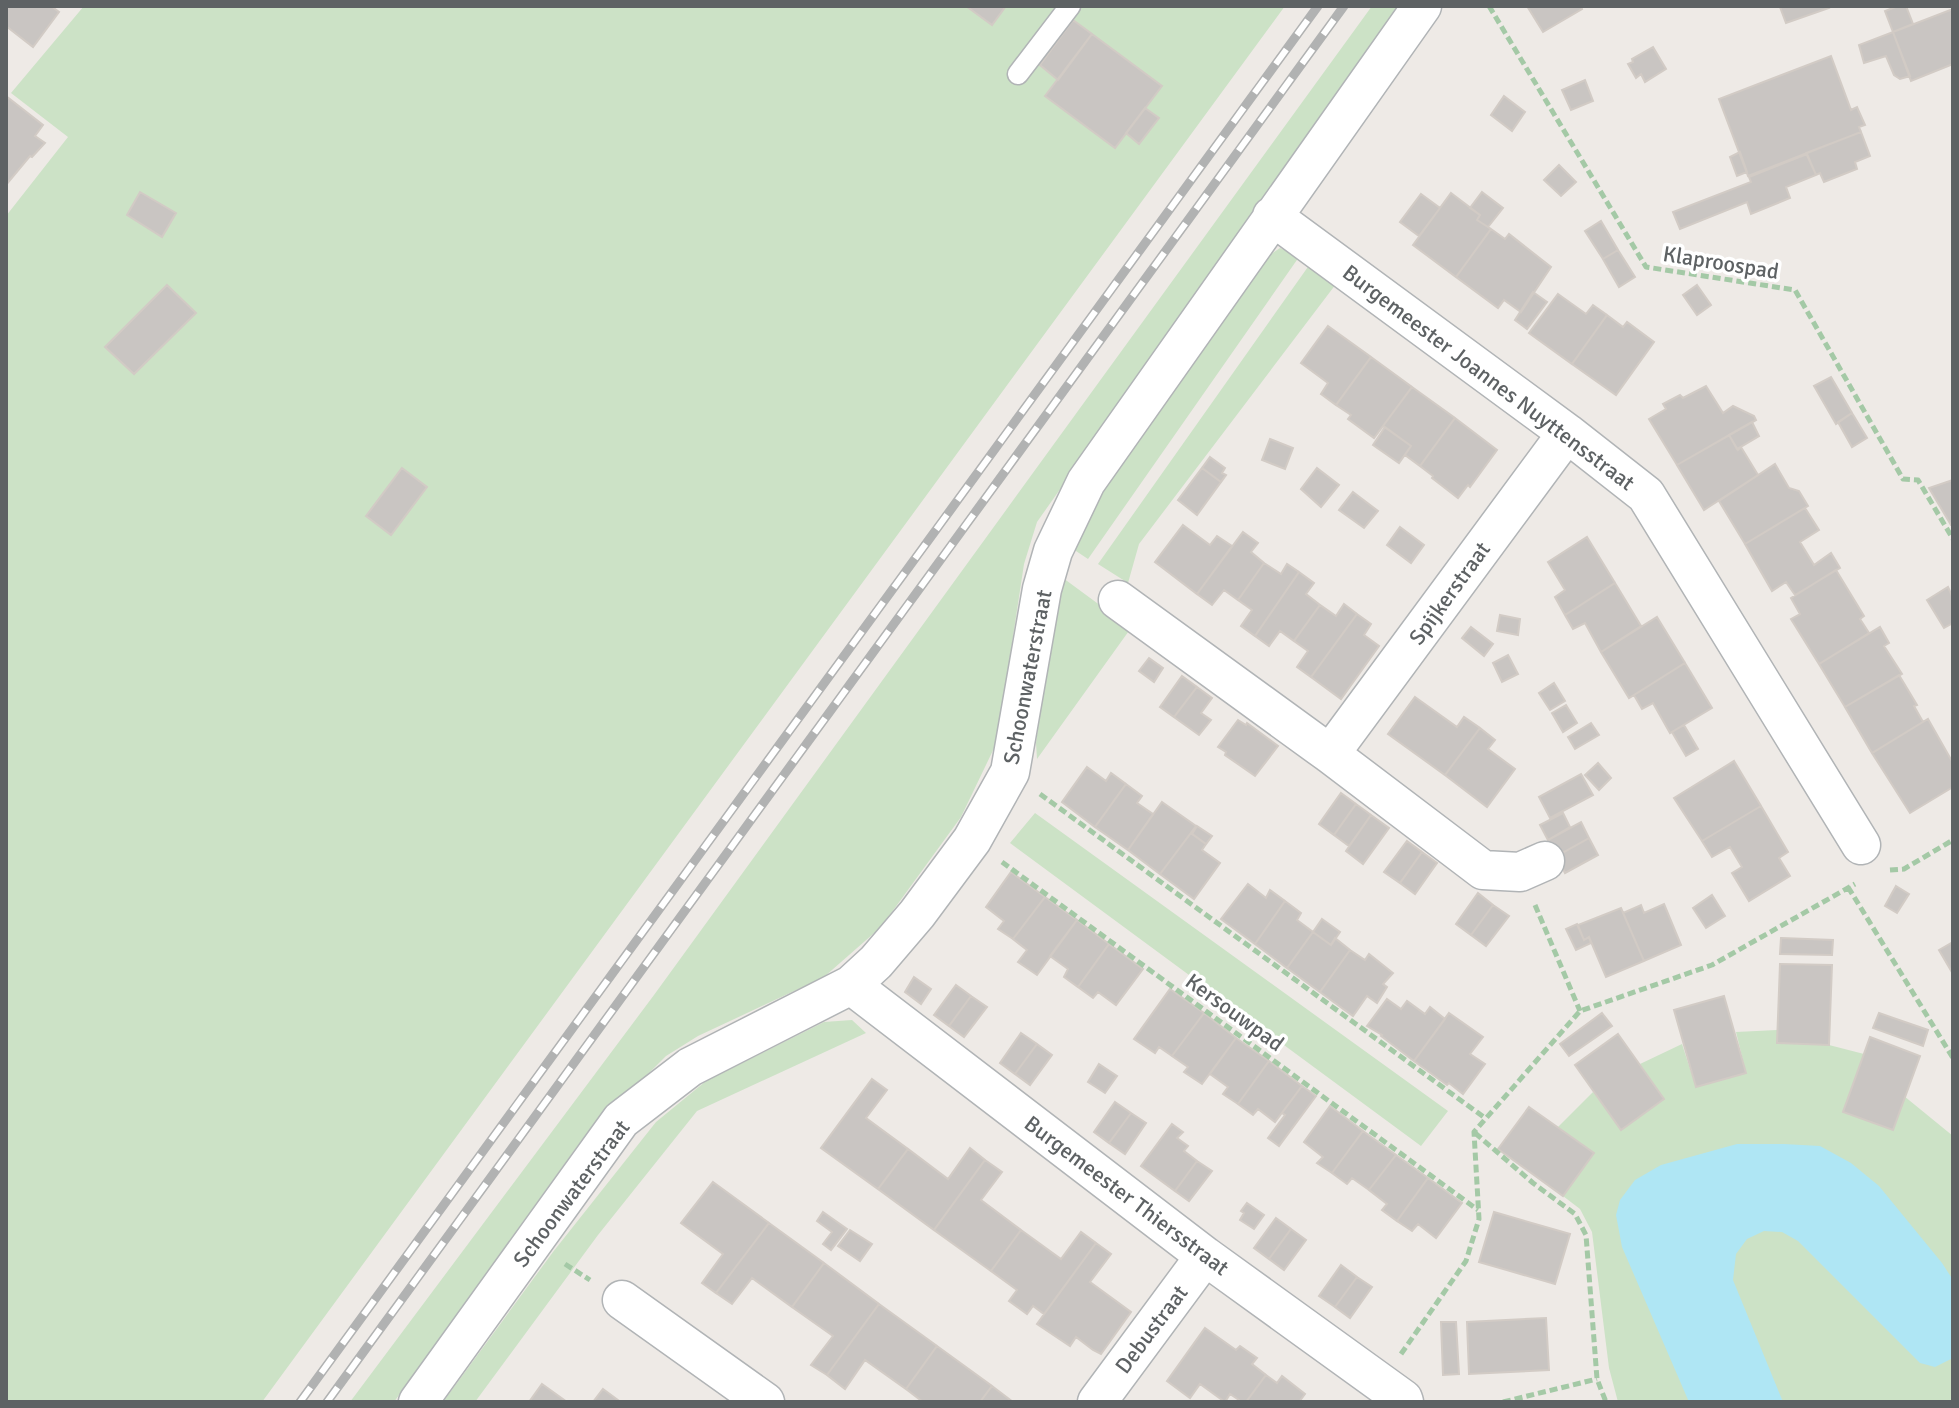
<svg xmlns="http://www.w3.org/2000/svg" width="1959" height="1408" font-family="Signika,sans-serif">
  <style>
    .green { fill: #cce2c6 }
    .water { fill: #afe6f4 }
    .building { fill: #c9c5c2; stroke: #d2cbc5; stroke-width: 2 }
    .lines { fill: none; stroke-linecap: round; stroke-linejoin: round }
    .service-casing { stroke: #b1b4b6; stroke-width: 23 }
    .minor-casing { stroke: #b1b4b6; stroke-width: 41 }
    .path { stroke: #a4c9a6; stroke-width: 5; stroke-dasharray: 8 4; stroke-linecap: butt }
    .service { stroke: #fff; stroke-width: 20 }
    .minor { stroke: #fff; stroke-width: 38 }
    .rail-casing { stroke: #b1b2b2; stroke-width: 9 }
    .rail { stroke: #fff; stroke-width: 6; stroke-dasharray: 18; stroke-linecap: butt }
    .labels { text-anchor: middle; stroke-width: 7; stroke-linejoin: round; paint-order: stroke }
    .street-label { font-size: 22px; fill: #5e6264; stroke: #fff }
  </style>
  <rect width="100%" height="100%" fill="#eeeae6"/>
  <path class="green" d="M84,6H1285L262,1402H6V216L68,137L11,93Z
    M1372,6H1400L1037,522L1024,564L997,742L961,817L881,927L824,977L698,1036L666,1056L581,1141L394,1402H350L654,995Z
    M1280,248L1299,257L1088,559L1073,549L1097,499L1268,256Z
    M1310,264L1336,284L1139,544L1128,583L1098,564Z
    M1063,578L1131,628L1037,759L1036,743L1050,639Z
    M1035,813L1448,1111L1421,1146L1010,843Z
    M852,1020L866,1033L697,1111L598,1235L475,1402H443L553,1252L656,1122L706,1081L824,1022Z
    M1777,1030V1043L1829,1045L1864,1054L1844,1112L1904,1096L1953,1136V1402H1618L1609,1368L1592,1232L1580,1209L1563,1196L1594,1153L1558,1127L1593,1092L1622,1129L1664,1099L1640,1064L1682,1044L1696,1087L1746,1073L1736,1032Z"/>
  <path class="water" d="M1737,1144H1784L1820,1146L1851,1163L1879,1186L1942,1263L1953,1280V1358L1935,1367L1920,1363L1798,1241L1782,1232L1764,1231L1747,1239L1736,1254L1733,1280L1783,1402H1689L1622,1247L1616,1215L1620,1200L1635,1180L1661,1165Z"/>
  <path class="building" d="M6,6H51L59,12L33,47L6,26Z
    M966,6H1006L992,25Z
    M1527,6H1581L1582,9L1543,32Z
    M1828,6L1829,8L1786,23L1780,7Z
    M1898,6H1906L1913,24L1893,32L1885,11Z
    M1953,9V64L1911,81L1893,32Z
    M1073,20L1092,34L1058,80L1040,65Z
    M1893,32L1910,76L1900,79L1894,75L1886,56L1864,63L1859,45Z
    M1092,34L1162,86L1115,148L1045,96Z
    M1653,47L1666,69L1645,82L1641,74L1636,78L1628,64L1633,62L1632,59Z
    M1831,56L1851,110L1857,107L1865,125L1859,127L1861,132L1748,176L1719,99Z
    M1585,80L1593,101L1571,110L1562,90Z
    M6,96L43,125L35,136L45,143L32,157L30,156L6,185Z
    M1504,96L1525,112L1512,131L1491,115Z
    M1145,108L1159,118L1139,144L1126,133Z
    M1861,132L1870,156L1855,162L1857,169L1824,182L1820,173L1816,175L1806,153Z
    M1740,152L1747,172L1737,176L1730,157Z
    M1807,154L1816,175L1786,187L1790,198L1751,214L1747,202L1680,229L1673,212L1751,182L1749,177Z
    M1559,165L1576,182L1561,196L1544,180Z
    M140,192L176,213L162,237L127,215Z
    M1482,192L1503,208L1488,227L1477,220L1480,215L1470,208Z
    M1451,193L1480,215L1477,220L1491,229L1456,277L1413,245Z
    M1421,194L1440,208L1419,236L1400,222Z
    M1601,221L1618,250L1603,259L1585,231Z
    M1491,229L1505,239L1509,234L1551,267L1521,312L1504,300L1498,308L1456,277Z
    M1618,250L1635,277L1619,287L1603,259Z
    M167,285L196,313L134,374L105,347Z
    M1697,285L1711,305L1697,315L1683,295Z
    M1533,292L1547,302L1527,329L1515,320Z
    M1558,294L1586,314L1593,305L1607,315L1572,364L1529,333Z
    M1607,315L1623,327L1627,322L1654,342L1616,395L1572,364Z
    M1328,326L1371,357L1336,405L1321,394L1328,383L1301,363Z
    M1371,357L1412,387L1374,438L1348,419L1351,415L1336,405Z
    M1831,377L1852,413L1836,424L1814,386Z
    M1706,386L1723,413L1733,406L1754,416L1756,420L1677,465L1649,419L1666,409L1663,404L1680,395L1683,398Z
    M1412,387L1455,418L1420,466L1405,455L1411,446L1383,426Z
    M1852,413L1867,438L1852,447L1838,422Z
    M1455,418L1497,450L1470,487L1468,485L1458,498L1432,478L1433,476L1420,466Z
    M1752,422L1759,436L1737,449L1729,435Z
    M1385,427L1411,446L1399,463L1373,445Z
    M1729,435L1738,450L1741,447L1758,475L1704,510L1677,465Z
    M1270,439L1293,448L1285,469L1262,460Z
    M1210,457L1225,468L1222,473L1226,475L1221,482L1202,468Z
    M1775,464L1789,488L1799,491L1808,506L1745,544L1719,501Z
    M402,468L427,487L391,535L366,516Z
    M1202,468L1221,482L1197,515L1178,500Z
    M1317,468L1339,485L1321,507L1301,489Z
    M1953,480V525H1951L1929,488Z
    M1353,492L1378,511L1364,528L1339,510Z
    M1805,508L1819,530L1800,542L1814,565L1831,553L1840,568L1795,595L1786,582L1772,591L1745,544Z
    M1183,525L1210,545L1217,536L1232,546L1197,594L1155,562Z
    M1400,527L1424,545L1411,563L1387,545Z
    M1243,532L1258,543L1251,552L1264,563L1238,600L1224,590L1212,605L1197,594Z
    M1587,537L1615,583L1565,615L1555,597L1565,590L1548,562Z
    M1264,563L1281,574L1287,564L1299,572L1255,636L1241,626L1252,610L1238,600Z
    M1836,570L1864,616L1860,619L1869,633L1819,664L1791,619L1800,614L1791,598Z
    M1299,572L1314,583L1306,594L1320,605L1294,641L1280,631L1269,646L1255,636Z
    M1615,583L1641,626L1601,652L1585,623L1573,629L1565,615Z
    M1948,587L1953,598V623L1944,628L1927,600Z
    M1344,604L1357,614L1311,677L1297,667L1308,651L1294,641L1320,605L1336,616Z
    M1357,614L1371,624L1364,635L1379,646L1341,699L1311,677Z
    M1500,615L1520,619L1518,635L1497,631Z
    M1657,617L1685,663L1629,698L1601,652Z
    M1471,627L1493,644L1484,656L1462,638Z
    M1880,627L1889,643L1884,646L1902,674L1845,707L1819,664Z
    M1508,655L1518,674L1502,682L1493,663Z
    M1149,658L1163,668L1154,682L1139,671Z
    M1685,663L1712,708L1670,733L1653,703L1642,709L1634,695Z
    M1899,675L1917,705L1914,706L1923,722L1872,753L1845,707Z
    M1182,676L1197,687L1174,717L1160,707Z
    M1554,683L1565,701L1550,710L1539,693Z
    M1197,687L1212,698L1201,713L1211,720L1199,735L1174,717Z
    M1415,697L1457,727L1464,717L1480,728L1445,775L1388,734Z
    M1566,705L1577,723L1563,732L1552,713Z
    M1928,719L1953,763V787L1910,813L1872,753Z
    M1238,720L1246,725L1247,723L1278,746L1255,776L1225,755L1226,752L1218,747Z
    M1591,723L1599,735L1575,749L1568,737Z
    M1684,725L1698,749L1686,756L1672,732Z
    M1480,728L1495,740L1488,749L1515,769L1487,807L1445,775Z
    M1734,761L1761,806L1702,841L1674,798Z
    M1598,763L1611,778L1599,790L1585,775Z
    M1087,767L1106,781L1111,773L1126,784L1095,827L1062,802Z
    M1581,774L1593,795L1550,818L1539,797Z
    M1126,784L1142,796L1137,803L1153,814L1128,850L1095,827Z
    M1341,793L1356,804L1334,835L1319,824Z
    M1162,802L1196,826L1160,874L1128,850Z
    M1356,804L1371,815L1349,846L1334,835Z
    M1761,806L1788,852L1779,858L1790,876L1749,901L1732,873L1742,867L1730,847L1712,857L1702,841Z
    M1563,813L1570,827L1548,840L1540,825Z
    M1371,815L1389,828L1363,864L1346,851Z
    M1581,822L1589,838L1557,856L1548,840Z
    M1197,826L1212,836L1206,844L1192,834Z
    M1191,833L1206,844L1202,850L1220,863L1194,899L1160,874Z
    M1589,838L1598,855L1565,873L1557,856Z
    M1407,841L1422,852L1400,883L1384,872Z
    M1422,852L1437,863L1415,894L1400,883Z
    M1011,872L1045,897L1013,939L998,929L1004,921L986,907Z
    M1248,884L1266,898L1270,890L1285,901L1255,944L1221,919Z
    M1896,886L1909,894L1897,913L1885,906Z
    M1478,893L1493,905L1471,935L1456,924Z
    M1712,895L1725,916L1706,928L1693,908Z
    M1045,897L1077,920L1037,975L1018,962L1027,950L1013,939Z
    M1285,901L1301,913L1297,920L1313,932L1287,968L1255,944Z
    M1664,904L1681,945L1644,961L1623,913L1641,905L1644,913Z
    M1493,905L1509,916L1486,946L1471,935Z
    M1621,908L1644,961L1606,977L1589,937L1584,940L1578,925Z
    M1322,919L1340,932L1331,945L1313,932Z
    M1077,920L1109,944L1078,987L1064,977L1068,969L1050,956Z
    M1577,924L1584,940L1589,937L1591,943L1576,950L1566,929Z
    M1313,932L1331,945L1335,938L1350,950L1320,992L1287,968Z
    M1781,938L1833,940L1832,955L1780,954Z
    M1953,942V974L1939,950Z
    M1109,944L1143,969L1116,1005L1098,992L1093,998L1078,987Z
    M1350,950L1365,960L1369,954L1393,973L1383,984L1387,987L1377,1003L1367,996L1353,1016L1320,992Z
    M1780,964L1832,965L1829,1045L1777,1043Z
    M914,977L931,989L921,1004L905,992Z
    M956,985L971,996L949,1026L934,1015Z
    M1170,989L1204,1013L1172,1056L1159,1047L1155,1053L1134,1039Z
    M971,996L987,1007L964,1037L949,1026Z
    M1724,996L1746,1073L1696,1087L1674,1010Z
    M1387,999L1401,1009L1407,1001L1425,1014L1430,1007L1445,1019L1414,1061L1381,1036L1382,1035L1367,1026Z
    M1204,1013L1236,1038L1202,1084L1184,1072L1188,1067L1172,1056Z
    M1449,1013L1483,1037L1470,1054L1485,1064L1463,1094L1449,1083L1447,1085L1414,1061Z
    M1602,1013L1612,1026L1569,1056L1560,1044Z
    M1879,1013L1928,1030L1923,1046L1873,1028Z
    M1021,1033L1037,1044L1015,1074L1000,1063Z
    M1618,1034L1664,1099L1621,1130L1575,1065Z
    M1870,1037L1920,1056L1893,1130L1843,1112Z
    M1236,1038L1269,1061L1238,1104L1223,1094L1228,1087L1210,1074Z
    M1037,1044L1052,1055L1030,1085L1015,1074Z
    M1269,1061L1302,1086L1275,1122L1258,1109L1253,1115L1238,1104Z
    M1099,1064L1117,1076L1105,1093L1088,1082Z
    M872,1079L887,1090L866,1118L908,1149L878,1189L821,1148Z
    M1302,1086L1316,1096L1279,1146L1268,1138L1285,1115L1282,1113Z
    M1115,1102L1131,1113L1109,1143L1094,1132Z
    M1330,1106L1363,1131L1332,1173L1317,1163L1323,1157L1304,1142Z
    M1529,1107L1594,1153L1563,1196L1498,1149Z
    M1131,1113L1146,1123L1125,1154L1109,1143Z
    M1172,1124L1183,1132L1177,1138L1188,1146L1184,1151L1197,1161L1175,1191L1141,1166Z
    M1363,1131L1396,1155L1369,1190L1352,1178L1347,1184L1332,1173Z
    M970,1148L985,1160L934,1230L878,1189L908,1149L948,1179Z
    M1396,1155L1428,1178L1397,1221L1382,1210L1387,1204L1369,1190Z
    M985,1160L1002,1172L981,1200L1021,1230L991,1271L934,1230Z
    M1197,1161L1212,1171L1189,1201L1175,1191Z
    M1428,1178L1462,1203L1436,1238L1418,1224L1412,1231L1397,1221Z
    M713,1182L769,1223L716,1293L702,1283L723,1254L681,1223Z
    M1247,1203L1264,1215L1254,1229L1240,1220L1244,1213L1241,1211Z
    M823,1212L847,1229L831,1250L823,1244L832,1232L817,1221Z
    M1494,1212L1570,1234L1555,1284L1479,1262Z
    M1276,1218L1291,1229L1269,1259L1254,1248Z
    M769,1223L824,1263L792,1307L752,1278L732,1304L716,1293Z
    M1291,1229L1306,1240L1284,1270L1269,1259Z
    M850,1230L872,1244L860,1261L838,1246Z
    M1021,1230L1061,1259L1081,1232L1096,1243L1044,1314L1033,1306L1027,1314L1009,1301L1017,1290L991,1271Z
    M1096,1243L1111,1254L1090,1282L1131,1312L1101,1354L1093,1350L1076,1337L1070,1346L1037,1324Z
    M824,1263L879,1304L827,1375L811,1365L833,1336L792,1307Z
    M1341,1265L1357,1277L1335,1307L1319,1296Z
    M1357,1277L1372,1287L1350,1318L1335,1307Z
    M879,1304L937,1346L906,1389L865,1360L845,1389L827,1375Z
    M1546,1318L1549,1370L1469,1374L1467,1322Z
    M1441,1322H1456L1459,1374L1443,1375Z
    M1205,1328L1236,1350L1240,1346L1257,1358L1252,1364L1266,1375L1246,1402H1242L1230,1394L1225,1402L1200,1384L1190,1398L1167,1381Z
    M937,1346L992,1386L980,1402H923L906,1389Z
    M1266,1375L1277,1383L1282,1376L1305,1394L1299,1402H1246Z
    M542,1384L567,1402H529Z
    M992,1386L1013,1402H980Z
    M603,1389L618,1400L616,1402H593Z"/>
  <g class="lines">
    <defs>
      <path id="service" d="M1018,74L1070,6"/>
      <path id="minor" d="M1272,216L1567,433L1646,495L1861,845
        M1118,600L1330,754L1483,870L1520,872L1545,861
        M1330,754L1567,433
        M851,985L1205,1256L1403,1399L1404,1402
        M622,1300L765,1402
        M418,1402L621,1120L690,1067L851,985L876,962L917,914L972,840L1010,772L1042,589L1053,551L1086,482L1422,6
        M1097,1402L1205,1256"/>
    </defs>
    <use href="#service" class="service-casing"/>
    <use href="#minor" class="minor-casing"/>
    <path class="path" d="M1489,6L1646,267L1795,290L1903,479L1918,480L1953,539
      M1040,794L1485,1118
      M1002,862L1478,1210
      M1890,870L1904,869L1953,840
      M1848,887L1953,1058
      M1535,905L1580,1011
      M1475,1133L1533,1183L1575,1214L1586,1235L1597,1379L1606,1402
      M565,1264L590,1280
      M1401,1354L1466,1261L1479,1219L1474,1132L1580,1011L1712,965L1855,884
      M1503,1402L1597,1379"/>
    <use href="#service" class="service"/>
    <use href="#minor" class="minor"/>
    <defs>
      <path id="rail" d="M300,1402L1318,6
        M327,1402L1344,6"/>
    </defs>
    <use href="#rail" class="rail-casing"/>
    <use href="#rail" class="rail"/>
  </g>
  <g class="labels">
    <g class="street-label">
      <text transform="translate(1721 262) rotate(9)" y="8">Klaproospad</text>
      <text transform="translate(1489 377) rotate(37)" y="8">Burgemeester Joannes Nuyttensstraat</text>
      <text transform="translate(1449 593) rotate(-54)" y="8">Spijkerstraat</text>
      <text transform="translate(1027 677) rotate(-79)" y="8">Schoonwaterstraat</text>
      <text transform="translate(1235 1012) rotate(36)" y="8">Kersouwpad</text>
      <text transform="translate(571 1193) rotate(-53)" y="8">Schoonwaterstraat</text>
      <text transform="translate(1127 1195) rotate(37)" y="8">Burgemeester Thiersstraat</text>
      <text transform="translate(1151 1329) rotate(-53)" y="8">Debustraat</text>
    </g>
  </g>
  <rect width="1959" height="1408" fill="none" stroke="#5e6264" stroke-width="16"/>
</svg>
